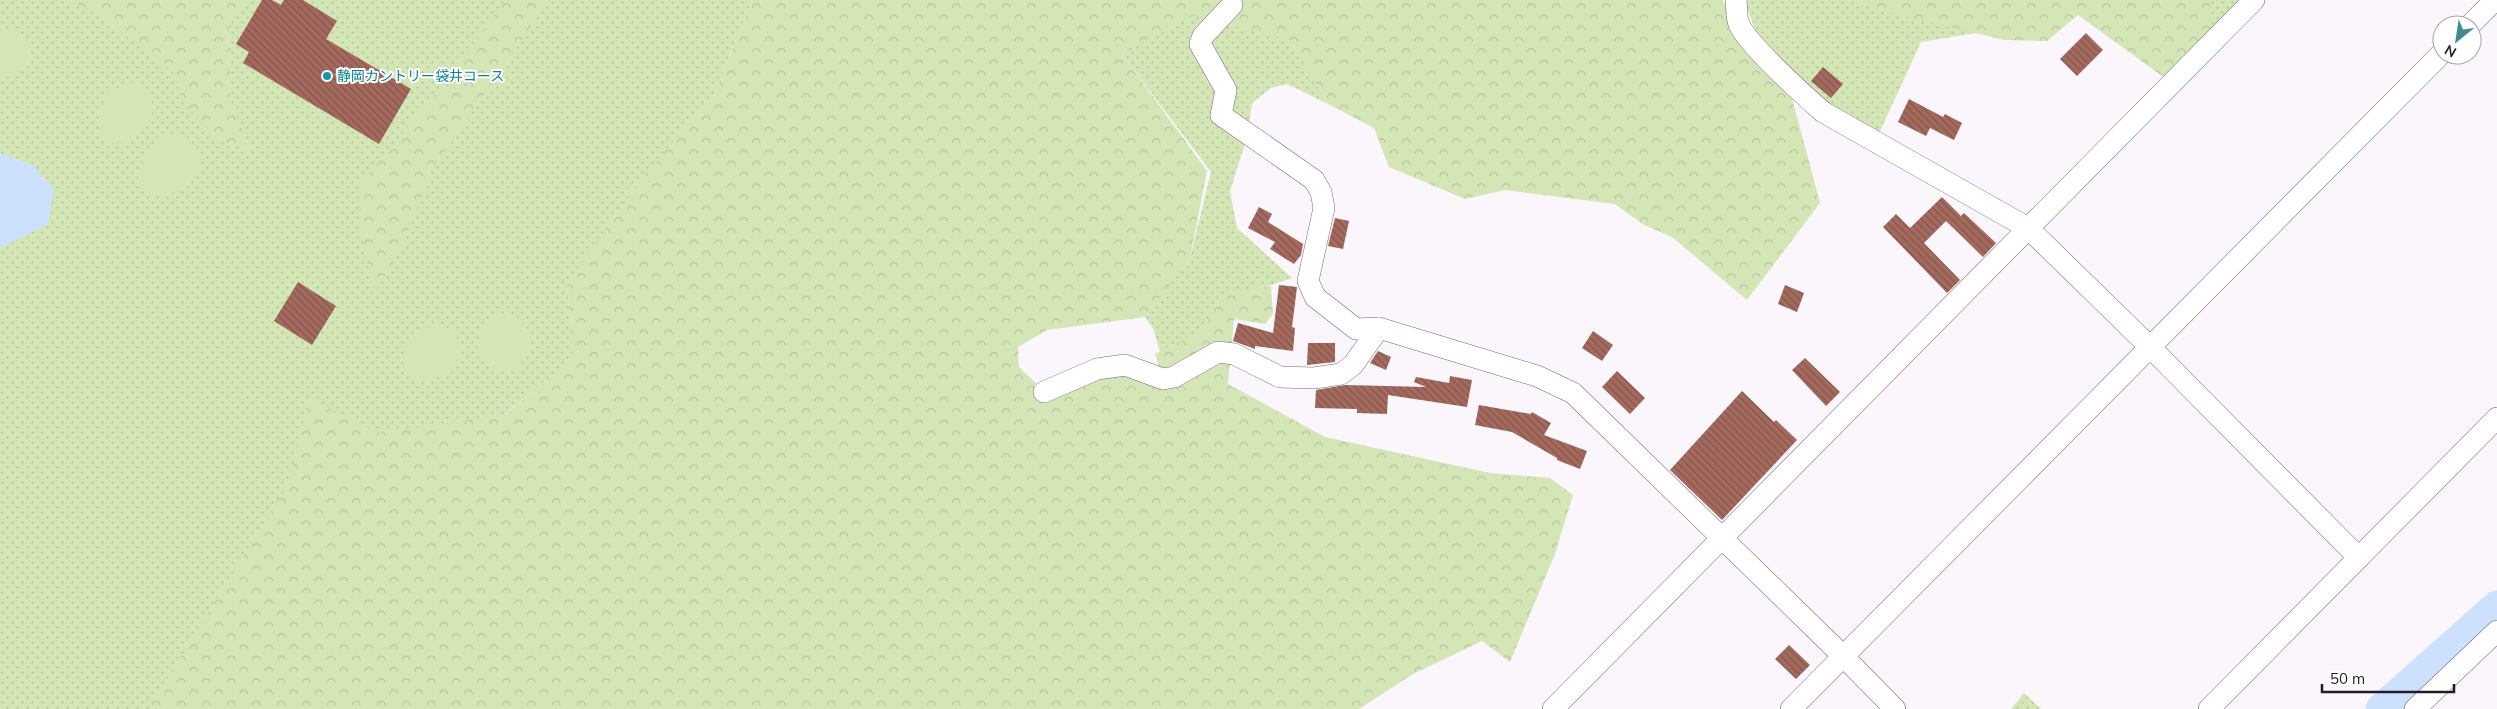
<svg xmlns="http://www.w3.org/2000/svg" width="2497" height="709" font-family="Mulish,'Noto Sans JP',sans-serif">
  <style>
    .grass { fill: url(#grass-dots) }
    .forest { fill: url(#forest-crowns) }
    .garden { fill: #d4e6b6 }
    .water { fill: #cde0fe }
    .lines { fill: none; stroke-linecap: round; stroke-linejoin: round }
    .river { stroke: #cde0fe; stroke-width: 31 }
    .building { fill: url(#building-back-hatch) }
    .minor-casing { stroke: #76657e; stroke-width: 22 }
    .minor { stroke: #fff; stroke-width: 21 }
    .culture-dot { fill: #0f9aa8; stroke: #fff; stroke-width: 2 }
    .labels { text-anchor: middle; stroke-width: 4; stroke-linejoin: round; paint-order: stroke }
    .culture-label { font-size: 14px; fill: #0d838f; stroke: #fff; text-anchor: start }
  </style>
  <defs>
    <pattern id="grass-dots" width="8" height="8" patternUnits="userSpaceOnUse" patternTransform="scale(1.25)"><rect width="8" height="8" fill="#d4e6b6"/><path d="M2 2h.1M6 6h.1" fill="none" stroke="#b6c59c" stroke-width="1.8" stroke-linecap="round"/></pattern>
    <pattern id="forest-crowns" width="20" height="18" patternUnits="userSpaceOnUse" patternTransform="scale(1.25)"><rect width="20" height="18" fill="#d4e6b6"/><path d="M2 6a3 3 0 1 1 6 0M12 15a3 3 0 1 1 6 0" fill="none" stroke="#b6c59c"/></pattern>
    <pattern id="building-back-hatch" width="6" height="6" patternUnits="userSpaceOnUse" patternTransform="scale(1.25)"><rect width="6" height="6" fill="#a46a5d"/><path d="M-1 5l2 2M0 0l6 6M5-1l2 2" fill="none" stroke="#85564d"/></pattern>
  </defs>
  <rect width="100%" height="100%" fill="#faf6fc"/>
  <path class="grass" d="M0,0H752L714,95L567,285L574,357L149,709H0Z
    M1744,0H1854L1855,2L1976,33L1921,42L1876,140L1825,104L1756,32Z
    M2212,0H2253L2212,42Z
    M1193,10L1291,41L1328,104L1287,84L1271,88L1252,103L1248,134L1230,191L1237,228L1292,278L1272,285L1223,294L1201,331L1160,352L1153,328L1145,317L1191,254L1211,172L1122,54Z
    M2024,693L2041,709H2011Z"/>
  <path class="forest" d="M60,0H247L231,23L230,101L251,151L217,139L182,101L173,72L91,9Z
    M506,0H549L431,172L402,248L374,293L359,223L361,183L439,89Z
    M752,0H1723L1733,28L1788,83L1820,203L1747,300L1672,237L1644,225L1615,204L1505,190L1465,199L1389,167L1374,128L1328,104L1291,41L1194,15L1122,54L1207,171L1190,258L1145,317L1047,330L1018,347L1019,367L1041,388L1108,367L1163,378L1155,354L1201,331L1223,294L1239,289L1271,286L1273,314L1265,324L1234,319L1228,384L1325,437L1490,473L1550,478L1573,495L1555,554L1510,662L1482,641L1413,674L1359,709H148L289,483L309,398L379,433L506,414L573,357L567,285L639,181L714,95Z
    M1854,0H2212V42L2173,84L2078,15L2047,41L2005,40L1914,19L1855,2Z"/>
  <path class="garden" d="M0,27C22,33 30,37 30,61L18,73L0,80Z
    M135,82L148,93L154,109C145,133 127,154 101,138L99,110L111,90Z
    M163,133L185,136C193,144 203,154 200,166C198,181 168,200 154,195C126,185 148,145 163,133Z
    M499,313C519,313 535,329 529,351C527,357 521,363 518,369C489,380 467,353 484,327C487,322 494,317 499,313Z
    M429,326H442L453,330L463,350C454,370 436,383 413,379C390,360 411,339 429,326Z"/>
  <path class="water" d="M0,153L34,166L54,190L48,224L0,248Z"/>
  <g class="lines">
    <path class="river" d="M2381,709L2497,606"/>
  </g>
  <path class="building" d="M262,0H272L281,5L284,0H303L337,21L326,39L411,89L379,144L243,63L249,52L236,44Z
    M2086,33L2103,50L2077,76L2060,59Z
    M1823,67L1843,84L1831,98L1811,81Z
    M1909,99L1943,117L1945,114L1962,123L1954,140L1930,128L1926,136L1898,122Z
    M1942,197L1961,216L1964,213L1996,243L1983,257L1946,221L1924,243L1960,280L1947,293L1883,227L1896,214L1910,228Z
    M1259,207L1272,214L1268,222L1303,244L1301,255L1294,264L1270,249L1275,242L1248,228Z
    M1335,218L1349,221L1343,249L1328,246Z
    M298,282L336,306L312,345L274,321Z
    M1279,285L1297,287L1292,327L1295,328L1293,351L1255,346V349L1233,341L1238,323L1273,333Z
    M1785,285L1804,293L1797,312L1778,304Z
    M1593,331L1613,345L1602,361L1582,348Z
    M1308,343H1335V362L1307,365Z
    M1378,351L1391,357L1386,370L1370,363Z
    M1805,358L1840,392L1826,406L1792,370Z
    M1617,371L1645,398L1630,414L1602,387Z
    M1450,376L1472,380L1467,407L1388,395L1387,414L1357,413V409L1315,408L1316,390L1345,385L1426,387L1414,382L1416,377L1449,383Z
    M1742,391L1774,422L1776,420L1797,440L1722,520L1670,470Z
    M1479,405L1531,414L1532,412L1551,423L1544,435L1587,451L1580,469L1557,460V458L1512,432L1475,425Z
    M1789,645L1810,665L1796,679L1775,659Z"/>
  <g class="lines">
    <defs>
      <path id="minor" d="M1736,0C1737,7 1736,17 1739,24C1746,43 1805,96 1823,112L2028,228L2151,348L2359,558
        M1232,5L1203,36L1200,44L1226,90L1221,115L1314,180L1321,192L1324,208L1308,281L1315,297L1356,329L1379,328L1537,376L1573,393L1843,656L1895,709
        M2470,25L2495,0
        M1044,392L1097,369L1125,365L1163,379L1174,377L1218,352L1234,354L1280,377L1314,378L1341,374L1353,365L1379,328
        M1553,709L2254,0
        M1791,709L2442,53
        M2209,709L2497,418
        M2415,709L2497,631"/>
    </defs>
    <use href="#minor" class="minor-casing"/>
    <use href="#minor" class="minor"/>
  </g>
  <circle class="culture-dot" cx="327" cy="76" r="5"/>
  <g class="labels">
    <g class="culture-label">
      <text x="337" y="81">静岡カントリー袋井コース</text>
    </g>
  </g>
  <g transform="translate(2457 40) rotate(210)"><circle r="24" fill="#ffffff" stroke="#a7a4a8"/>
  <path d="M0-4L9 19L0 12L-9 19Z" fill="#438994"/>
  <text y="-8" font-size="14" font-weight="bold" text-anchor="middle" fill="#231c26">N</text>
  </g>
  <path d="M2322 684v8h132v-8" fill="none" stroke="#231c26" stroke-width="2.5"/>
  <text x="2330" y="684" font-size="15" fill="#231c26" stroke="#ffffff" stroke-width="4" paint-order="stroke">50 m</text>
</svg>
